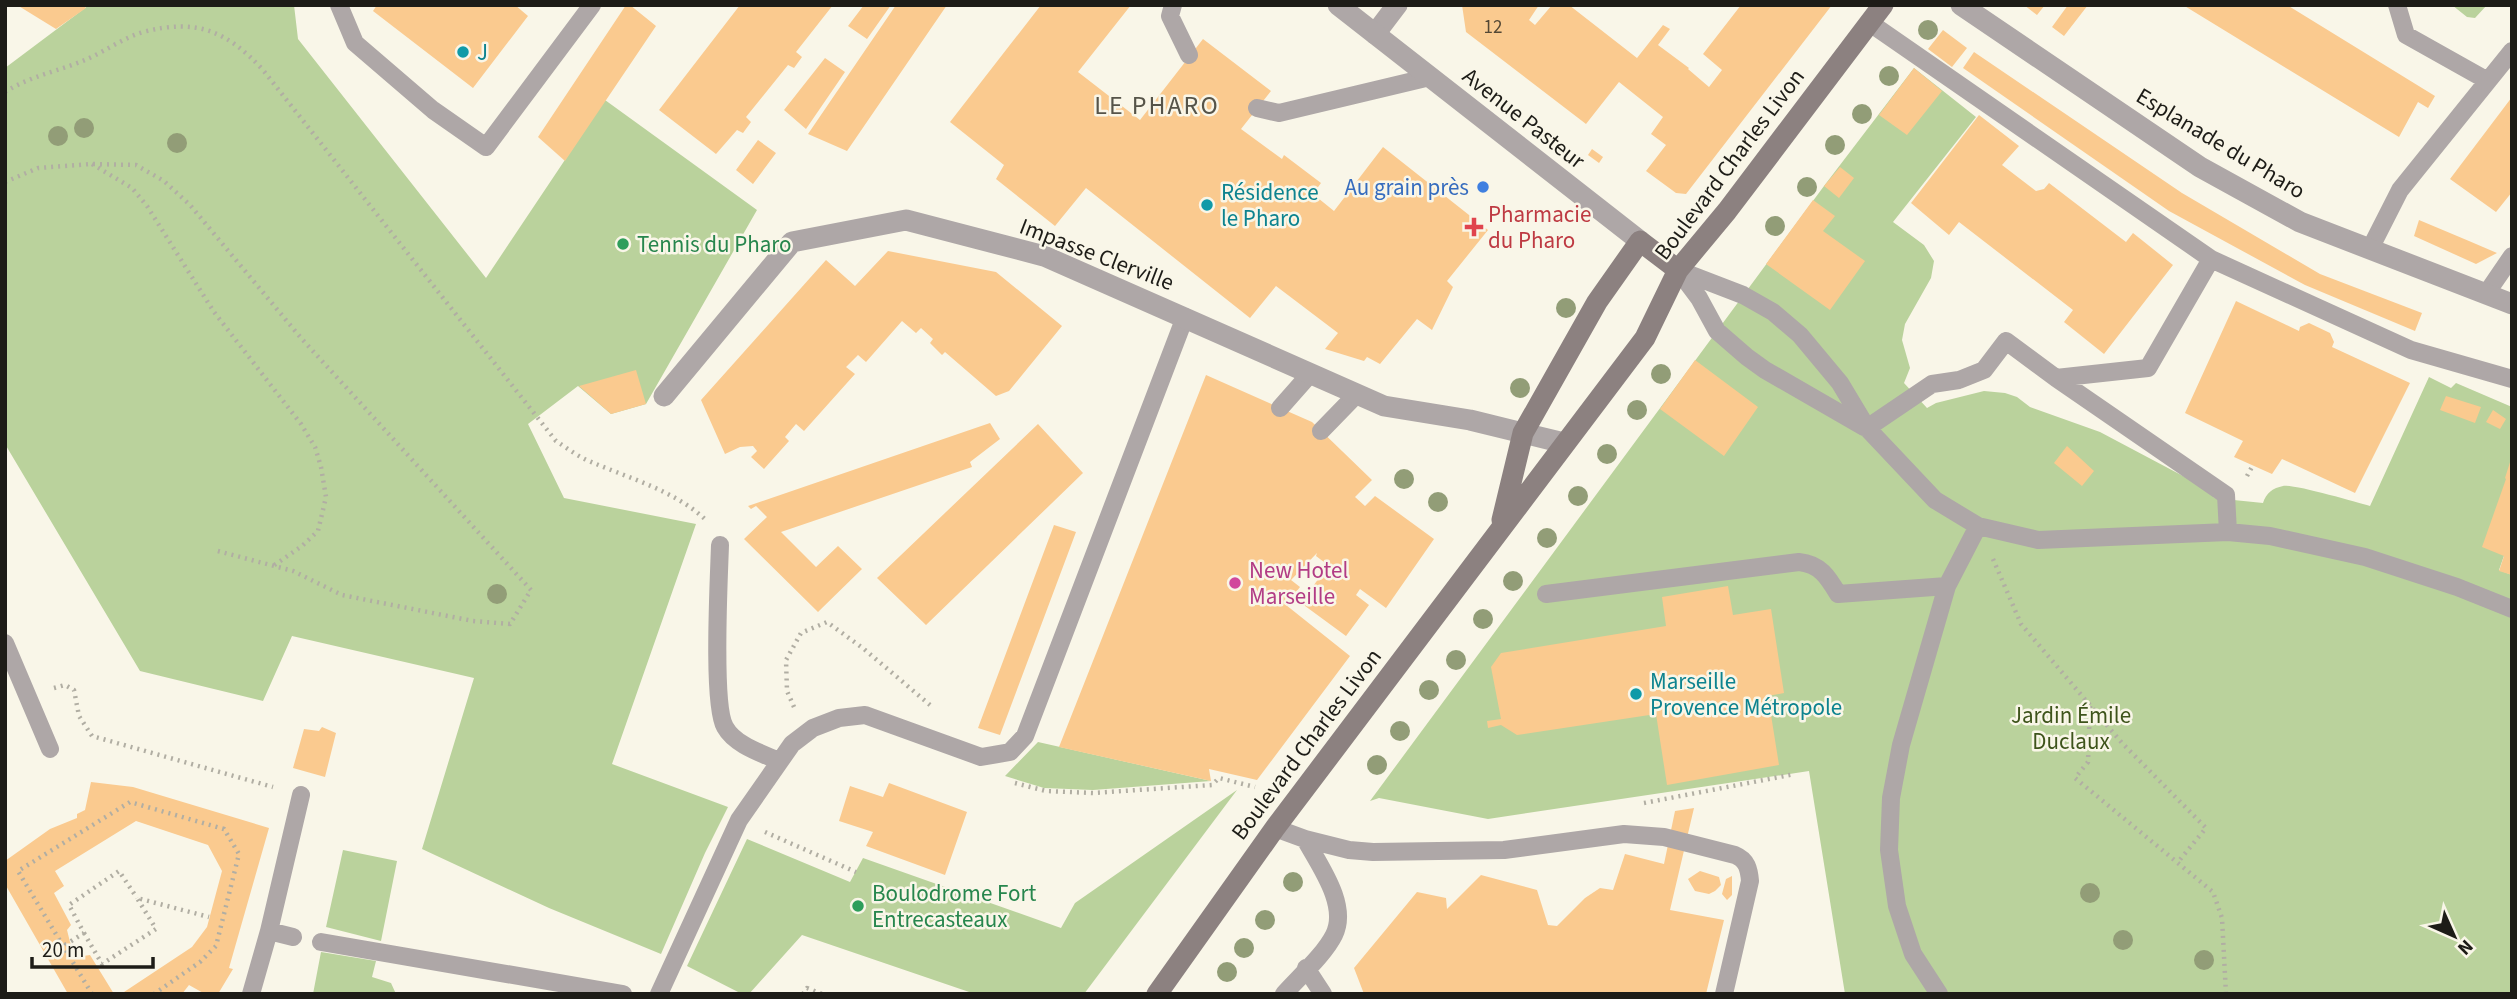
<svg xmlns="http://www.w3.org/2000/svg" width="2517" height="999" font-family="'Source Sans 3',sans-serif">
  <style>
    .green { fill: #bad29c }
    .building { fill: #faca8f }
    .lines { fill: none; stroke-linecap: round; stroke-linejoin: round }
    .path { stroke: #b1aea3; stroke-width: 4.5; stroke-dasharray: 2 5; stroke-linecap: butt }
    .service { stroke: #aea7a7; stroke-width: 18 }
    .minor { stroke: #aea7a7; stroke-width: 21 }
    .tertiary { stroke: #aea7a7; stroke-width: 21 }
    .secondary { stroke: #8c8180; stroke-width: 21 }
    .tree { fill: #929d77 }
    .culture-dot { fill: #0f9aa8; stroke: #f9f6e8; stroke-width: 2.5 }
    .shop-dot { fill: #3f7fe0; stroke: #f9f6e8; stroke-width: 2.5 }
    .health-dot { fill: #e0444e; stroke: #f9f6e8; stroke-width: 2.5 }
    .leisure-dot { fill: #2e9e5b; stroke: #f9f6e8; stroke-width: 2.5 }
    .hotel-dot { fill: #d1479c; stroke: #f9f6e8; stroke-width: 2.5 }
    .labels { text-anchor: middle; stroke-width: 5; stroke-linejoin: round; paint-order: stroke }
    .number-label { font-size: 19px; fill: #544835 }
    .culture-label { font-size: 23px; fill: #0d838f; stroke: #f9f6e8; text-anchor: start }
    .street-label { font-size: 23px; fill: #1d1c17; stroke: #f9f6e8 }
    .shop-label { font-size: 23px; fill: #366cbe; stroke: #f9f6e8; text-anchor: end }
    .health-label { font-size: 23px; fill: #be3a42; stroke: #f9f6e8; text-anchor: start }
    .leisure-label { font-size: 23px; fill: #27864d; stroke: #f9f6e8; text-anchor: start }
    .hotel-label { font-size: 23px; fill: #b23c85; stroke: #f9f6e8; text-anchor: start }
    .park-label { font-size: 23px; fill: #3e541b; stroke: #f9f6e8 }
    .quarter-label { font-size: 26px; letter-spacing: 2px; fill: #565449; stroke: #f9f6e8 }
  </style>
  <rect width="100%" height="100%" fill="#f9f6e8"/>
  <path class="green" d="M89,5H294L298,39L486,278L605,100L757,210L646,404L611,414L578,386L528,424L564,498L696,524L612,764L728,807L705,853L661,954L549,908L422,849L474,678L292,636L263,701L140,671L5,444V68Z
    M2452,5H2487L2475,18L2467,17Z
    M1914,68L1976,117L1893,222L1924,245L1934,261L1931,278L1905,324L1902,340L1910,368L1904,383L1927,408L1936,403L1984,391L2005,393L2017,397L2030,407L2100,432L2200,485L2213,494L2214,498L2263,503C2266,493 2273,488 2283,486C2294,484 2355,502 2370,506L2429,377L2451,388L2456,383L2512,407V533L2499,570L2512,575V994H1845L1809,771L1488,819L1379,798L1370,801L1824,186Z
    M1038,742L1211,781L1093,790L1044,788L1005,776Z
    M1237,790L1084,994H975L802,935L749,994H742L687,966L747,839L850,882L863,858L1061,928L1075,903Z
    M343,850L397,861L381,941L326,927Z
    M321,952L376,961L372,977L391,983L396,994H313Z"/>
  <path class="building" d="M17,5H82L86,8L56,29Z
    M377,5H515L528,16L473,88L373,11Z
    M626,5H630L656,26L565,161L538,137Z
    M740,5H833L796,52L802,57L794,68L788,65L746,117L751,122L743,133L737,130L716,154L659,110Z
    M864,5H891L867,39L848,26Z
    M896,5H947L847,151L808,134Z
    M1041,5H1131L1078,72L1140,120L1203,39L1271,91L1241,129L1282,159L1284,155L1321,183L1313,194L1334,211L1383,147L1488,230L1447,281L1453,287L1432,330L1417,319L1380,364L1367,357L1364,361L1325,349L1338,333L1276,286L1250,318L1086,188L1055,226L996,179L1004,165L950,122Z
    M1462,5H1539L1529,20L1535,25L1552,5H1569L1637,58L1663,25L1670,29L1658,45L1689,68L1688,69L1709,87L1722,70L1703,54L1741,5H1832L1686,194L1676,193L1646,171L1666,145L1651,134L1663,117L1619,82L1586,124L1466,32Z
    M2024,5H2045L2037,15Z
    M2068,5H2088L2064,36L2052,27Z
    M2183,5H2287L2435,96L2428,108L2418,102L2399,137Z
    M1943,30L1967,48L1952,67L1928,49Z
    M1974,52L2182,193L2320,274L2422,313L2415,331L2305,285L2169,211L1963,68Z
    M825,58L845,72L806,129L784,110Z
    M1914,68L1942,91L1907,135L1879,115Z
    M2512,97V192L2496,212L2450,179Z
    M1979,115L2019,146L2002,165L2036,191L2044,189L2049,183L2126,242L2133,233L2173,265L2104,354L2064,322L2073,310L1959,222L1949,235L1911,203Z
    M758,140L776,153L753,184L736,170Z
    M1592,149L1603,157L1599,163L1588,155Z
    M1840,167L1854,178L1839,198L1824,186Z
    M1813,200L1835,216L1823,231L1865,261L1830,310L1766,264Z
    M2419,220L2469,241L2497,253L2476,264L2414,236Z
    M888,251L996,272L1062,326L1009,391L996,396L945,352L942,355L930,343L933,339L921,328L916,333L902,321L866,362L858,355L846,367L855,374L804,431L796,424L785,437L789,441L764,469L751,457L757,451L753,446L740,447L725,454L701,400L826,260L855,286Z
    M2236,301L2299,331L2300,327L2309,323L2330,333L2334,342L2332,347L2410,383L2355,493L2282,459L2272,474L2234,457L2243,441L2185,413Z
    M1695,360L1758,407L1724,456L1660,409Z
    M636,370L646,404L611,414L579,386Z
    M1206,375L1312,422L1372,480L1355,497L1365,506L1375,496L1434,539L1386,608L1360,589L1356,595L1369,605L1346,636L1301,603L1324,571L1336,581L1341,575L1316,556L1317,553L1291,580L1300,587L1286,605L1350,656L1257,780L1209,769L1211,781L1059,747Z
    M2446,396L2481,407L2475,423L2440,410Z
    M2493,410L2506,419L2500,429L2486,422Z
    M990,423L1000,439L970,462L972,467L781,532L816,567L838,546L862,569L818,612L744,539L767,517L756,506L751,509L748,506Z
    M1038,424L1083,473L926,625L877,578Z
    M2067,446L2094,471L2082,486L2054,463Z
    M2511,459H2512V575L2499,571L2504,556L2482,547L2506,479L2505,478Z
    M1054,525L1076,532L1000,735L978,728Z
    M1728,586L1733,615L1771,609L1784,693L1768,696L1779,765L1667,785L1656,714L1517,735L1501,725L1488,728L1487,721L1501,719L1491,667L1501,653L1666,626L1662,597Z
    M322,727L336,733L325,777L293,768L304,729L319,731Z
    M91,782L133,787L269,828L229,968L233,969L218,994H205L189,985L182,994H121L192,947L207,927L222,871L208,845L136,821L55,871L64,886L54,893L71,925L67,930L70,942L75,953L83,956L90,955L114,994H68L5,884V861L50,829L77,818V814L85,810Z
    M889,783L967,812L945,875L866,846L873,832L839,821L850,786L883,797Z
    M1694,808L1670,910L1724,920L1706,994H1364L1354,968L1417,892L1446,898L1447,909L1481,875L1537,890L1548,925L1557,926L1585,898L1600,888L1613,890L1625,854L1664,864L1675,811Z
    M1700,871L1719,877L1721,885L1715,891L1709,894L1695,891L1692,886L1688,879Z
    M1732,876V895L1727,900L1722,894L1726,879Z"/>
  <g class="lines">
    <path class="path" d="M5,92C30,76 59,71 85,60C104,52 123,38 143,32C197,18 227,31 263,70L556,441C567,448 577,456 589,461C628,478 674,490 706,520
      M92,164L132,188L147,206L214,312L301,424L315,447L321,467L326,497L318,531L302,546L273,566
      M5,182L38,168L91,164L136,165L164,181L190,205L301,338L531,590L510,624L473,621L342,595L293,571L214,550
      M2247,476L2253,465
      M1993,559L2021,624L2122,743L2206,828L2178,862
      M54,688L65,685L74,690L79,716L92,736L273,787
      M2090,706L2088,762L2075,778L2213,892L2222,918L2226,994
      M794,707L787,691L786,660L801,633L827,622L864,649L930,705
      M1015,783L1046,791L1093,793L1212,785L1219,778L1255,787
      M1644,803L1795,774
      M765,832L856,872
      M84,933L102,964L156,929L137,898L209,917
      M65,945L84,933L69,905L119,871L137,898
      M92,994L18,871L130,802L224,829L239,854L216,946L200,962L154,994
      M803,994L807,988L822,994"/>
    <path class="service" d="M339,5L355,43L433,110L486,147L592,5
      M1173,5L1170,16L1189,55
      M2397,5L2406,35L2488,81
      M1870,23L2211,259L2411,350L2512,379
      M1257,108L1279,113L1430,77
      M2370,249L2400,190L2512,51
      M1678,270L1743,295L1773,312L1800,335L1840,383L1867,428L1935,500L1978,526L2038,540L2228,532L2270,536L2365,557L2457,587L2512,609
      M1678,270L1699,298L1717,331L1747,357L1765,370L1864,427
      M2486,294L2512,256
      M2056,378L2226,495L2228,532
      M1280,408L1310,374
      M1867,428L1932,384L1959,380L1984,370L2006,341L2056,378L2148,368L2211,259
      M1321,431L1356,395
      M720,545C719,578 712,705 725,727C735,745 761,753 779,761
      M1546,594L1799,562C1820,564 1828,577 1838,594L1947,586
      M5,643L50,749
      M1275,828L1305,839L1349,850L1373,852L1504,850L1624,834L1664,837L1735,855C1747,860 1749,869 1750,881L1724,994
      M269,931L293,937
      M321,942L623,994
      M1306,968L1323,994
      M251,994L269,931L301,795
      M659,994L739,820L792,744L813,728L839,718L865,715L981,757L1010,752L1025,736L1185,317
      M1284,994C1299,977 1324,955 1334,935C1349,905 1319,865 1305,839
      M1939,994L1913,954L1897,906L1889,850L1891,798L1901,745L1947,586L1978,526"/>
    <path class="minor" d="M1961,5L2200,167L2300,222L2512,304
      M1375,34L1397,5
      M664,396L792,242L906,220L1044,256L1384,406L1470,420L1564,443"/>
    <path class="tertiary" d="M1338,5L1640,241"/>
    <path class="secondary" d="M1502,520L1523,433L1597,302L1640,241L1678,270
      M1157,994L1275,828L1645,338L1678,270L1727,211L1883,5"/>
  </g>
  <g class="tree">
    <circle cx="1928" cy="30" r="10"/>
    <circle cx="1889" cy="76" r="10"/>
    <circle cx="1862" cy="114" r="10"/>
    <circle cx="84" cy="128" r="10"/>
    <circle cx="58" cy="136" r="10"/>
    <circle cx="177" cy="143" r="10"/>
    <circle cx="1835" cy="145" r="10"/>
    <circle cx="1807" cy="187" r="10"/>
    <circle cx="1775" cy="226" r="10"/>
    <circle cx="1566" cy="308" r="10"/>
    <circle cx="1661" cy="374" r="10"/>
    <circle cx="1520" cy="388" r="10"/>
    <circle cx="1637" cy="410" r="10"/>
    <circle cx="1607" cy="454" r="10"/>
    <circle cx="1404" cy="479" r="10"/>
    <circle cx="1578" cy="496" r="10"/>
    <circle cx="1438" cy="502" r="10"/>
    <circle cx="1547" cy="538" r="10"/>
    <circle cx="1513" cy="581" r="10"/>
    <circle cx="497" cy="594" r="10"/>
    <circle cx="1483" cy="619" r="10"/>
    <circle cx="1456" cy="660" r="10"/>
    <circle cx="1429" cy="690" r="10"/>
    <circle cx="1400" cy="731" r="10"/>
    <circle cx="1377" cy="765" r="10"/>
    <circle cx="1293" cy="882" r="10"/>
    <circle cx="2090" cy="893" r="10"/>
    <circle cx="1265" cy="920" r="10"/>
    <circle cx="2123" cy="940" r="10"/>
    <circle cx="1244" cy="948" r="10"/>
    <circle cx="2204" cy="960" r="10"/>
    <circle cx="1227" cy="972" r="10"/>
  </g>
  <g class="culture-dot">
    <circle cx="463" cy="52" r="7"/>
    <circle cx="1207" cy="205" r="7"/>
    <circle cx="1636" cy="694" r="7"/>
  </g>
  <circle class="shop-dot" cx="1483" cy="187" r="7"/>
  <path class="health-dot" d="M1470.5 216.5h7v7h7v7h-7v7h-7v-7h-7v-7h7z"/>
  <g class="leisure-dot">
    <circle cx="623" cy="244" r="7"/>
    <circle cx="858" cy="906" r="7"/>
  </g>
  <circle class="hotel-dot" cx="1235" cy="583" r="7"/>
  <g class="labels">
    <g class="number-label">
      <text x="1493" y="33">12</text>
    </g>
    <g class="culture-label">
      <text x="477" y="60">J</text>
      <text x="1221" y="200">Résidence<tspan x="1221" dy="26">le Pharo</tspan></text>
      <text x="1650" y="689">Marseille<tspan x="1650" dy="26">Provence Métropole</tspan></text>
    </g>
    <g class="street-label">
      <text transform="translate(1524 118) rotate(38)" y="8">Avenue Pasteur</text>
      <text transform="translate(2221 143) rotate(31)" y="8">Esplanade du Pharo</text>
      <text transform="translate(1729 164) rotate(-53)" y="8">Boulevard Charles Livon</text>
      <text transform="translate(1097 254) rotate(21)" y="8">Impasse Clerville</text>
      <text transform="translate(1306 744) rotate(-53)" y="8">Boulevard Charles Livon</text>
    </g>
    <g class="shop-label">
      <text x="1469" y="195">Au grain près</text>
    </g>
    <g class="health-label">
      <text x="1488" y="222">Pharmacie<tspan x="1488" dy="26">du Pharo</tspan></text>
    </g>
    <g class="leisure-label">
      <text x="637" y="252">Tennis du Pharo</text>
      <text x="872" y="901">Boulodrome Fort<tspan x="872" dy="26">Entrecasteaux</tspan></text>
    </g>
    <g class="hotel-label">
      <text x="1249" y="578">New Hotel<tspan x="1249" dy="26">Marseille</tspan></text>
    </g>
    <g class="park-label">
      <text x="2071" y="723">Jardin Émile<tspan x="2071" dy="26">Duclaux</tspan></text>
    </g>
    <g class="quarter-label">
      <text x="1157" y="114">LE PHARO</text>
    </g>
  </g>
  <rect width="2517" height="999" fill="none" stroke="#1d1c17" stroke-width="14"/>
  <g transform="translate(2454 936) rotate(135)" stroke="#f9f6e8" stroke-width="5" paint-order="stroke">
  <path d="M0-5L12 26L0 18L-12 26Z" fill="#1d1c17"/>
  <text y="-10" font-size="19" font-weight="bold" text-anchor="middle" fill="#1d1c17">N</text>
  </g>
  <path d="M32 957v10h121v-10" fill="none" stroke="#1d1c17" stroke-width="3.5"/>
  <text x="42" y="957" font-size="21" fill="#1d1c17" stroke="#f9f6e8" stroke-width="5" paint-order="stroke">20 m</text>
</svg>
